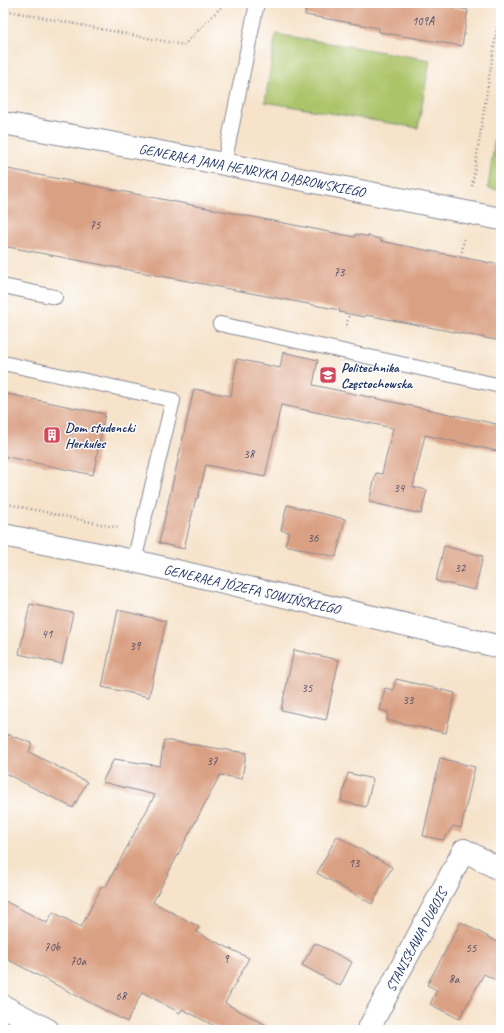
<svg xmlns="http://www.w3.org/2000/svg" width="504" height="1033" font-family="Caveat,sans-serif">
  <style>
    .green { fill: #acc469; stroke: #647a64 }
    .building { fill: #daa083 }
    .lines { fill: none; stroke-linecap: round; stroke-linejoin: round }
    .lane-casing { stroke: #888994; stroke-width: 16 }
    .street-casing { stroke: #888994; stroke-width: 24 }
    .secondary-casing { stroke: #888994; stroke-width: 24 }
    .path { stroke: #888994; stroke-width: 2.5; stroke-dasharray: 1 3; stroke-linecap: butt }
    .lane { stroke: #fff; stroke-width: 14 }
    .street { stroke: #fff; stroke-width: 22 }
    .secondary { stroke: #fff; stroke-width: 22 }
    .labels { text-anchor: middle; stroke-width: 3; stroke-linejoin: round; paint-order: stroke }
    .number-label { font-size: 12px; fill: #4b4b67 }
    .street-label { font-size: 14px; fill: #1b2f5e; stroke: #fff }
    .poi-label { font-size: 14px; font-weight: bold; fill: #1b2f5e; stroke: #fff; text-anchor: start }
  </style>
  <rect width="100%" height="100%" fill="#fff"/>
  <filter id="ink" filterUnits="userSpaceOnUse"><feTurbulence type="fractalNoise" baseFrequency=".025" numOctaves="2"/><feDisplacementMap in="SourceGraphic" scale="8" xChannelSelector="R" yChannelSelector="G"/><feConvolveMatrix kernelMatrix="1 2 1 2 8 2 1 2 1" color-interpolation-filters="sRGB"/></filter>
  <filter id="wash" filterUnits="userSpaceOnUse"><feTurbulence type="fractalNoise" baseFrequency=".012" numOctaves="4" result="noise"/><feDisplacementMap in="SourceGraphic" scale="16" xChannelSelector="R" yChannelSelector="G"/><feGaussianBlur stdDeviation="0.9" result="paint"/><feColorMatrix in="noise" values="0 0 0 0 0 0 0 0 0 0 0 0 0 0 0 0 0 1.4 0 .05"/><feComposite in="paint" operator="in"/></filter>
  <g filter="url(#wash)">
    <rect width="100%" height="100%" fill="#f6e3ca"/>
    <path class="green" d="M276,34L430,60L418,128L265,102Z
      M501,95V190L488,188Z"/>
    <g id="blocks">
      <path class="building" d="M306,3H427L468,10L462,46L379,32V28L305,15Z
        M3,168L355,237V234L381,239L380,241L501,265V341L366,315L365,317L339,312L340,310L3,246Z
        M283,352L318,360L313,385L501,425V452L425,435L413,487L427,490L421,514L369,502L376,473L382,474L393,428L281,405L265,477L206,465L198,498H196L184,549L159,543L194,389L231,396L237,359L280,368Z
        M3,393L105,414L93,475L3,456Z
        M287,505L345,519L336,557L285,545L289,532L281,530Z
        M444,546L483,556L475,590L436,581Z
        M30,604L73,613L62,664L19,654Z
        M118,610L166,621L149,697L102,687Z
        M294,650L339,660L326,720L281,710Z
        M396,679L455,693L446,733L387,720L388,712L380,710L385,688L393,690Z
        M3,733L32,743L29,752L87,782L73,808L3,772Z
        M164,740L246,753L242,779L220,775L153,902L199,927L196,932L249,958L225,1003L275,1030H222L182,1009L180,1013L142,992L127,1022L3,957V900L47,923L53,912L81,927L102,886L105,888L155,795L102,782L114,759L160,766Z
        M440,758L475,767L461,828L453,826L443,840L423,836Z
        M348,773L373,779L366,807L341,801Z
        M337,836L392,867L372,904L317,873Z
        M461,922L501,944V983L484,974L459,1019L430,1004L437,990L427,985Z
        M315,943L352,962L340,986L302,965Z"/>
    </g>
  </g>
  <g filter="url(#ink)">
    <use href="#blocks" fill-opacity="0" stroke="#888994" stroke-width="1"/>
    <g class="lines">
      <defs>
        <path id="lane" d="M224,164L257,3
          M3,286L55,297
          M220,324L501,386
          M3,363L173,400L134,561"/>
        <path id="street" d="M3,535L134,561L501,647
          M3,1006L48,1030
          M368,1030L464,850L501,870"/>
        <path id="secondary" d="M3,123L224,164L501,219"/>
      </defs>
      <use href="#lane" class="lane-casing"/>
      <use href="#street" class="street-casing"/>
      <use href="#secondary" class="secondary-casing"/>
      <path class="path" d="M3,10L184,45L225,3
        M472,186L501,3
        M368,236L369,233
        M462,252L464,239
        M346,329L349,314
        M3,503L119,528"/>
      <use href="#lane" class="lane"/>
      <use href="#street" class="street"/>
      <use href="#secondary" class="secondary"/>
    </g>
  </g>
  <defs>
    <symbol id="university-square" viewBox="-11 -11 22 22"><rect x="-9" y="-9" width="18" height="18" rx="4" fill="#d1495b" stroke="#fff"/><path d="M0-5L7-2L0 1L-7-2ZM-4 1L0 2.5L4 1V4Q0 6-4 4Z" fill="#fff"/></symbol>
    <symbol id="building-square" viewBox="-11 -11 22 22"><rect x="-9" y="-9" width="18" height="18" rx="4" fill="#d1495b" stroke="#fff"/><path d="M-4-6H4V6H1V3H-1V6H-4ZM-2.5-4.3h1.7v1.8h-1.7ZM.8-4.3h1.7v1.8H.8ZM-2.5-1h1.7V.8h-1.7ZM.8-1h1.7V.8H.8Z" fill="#fff"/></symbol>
  </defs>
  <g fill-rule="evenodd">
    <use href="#university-square" x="318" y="365" width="20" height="20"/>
    <use href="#building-square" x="42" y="425" width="20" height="20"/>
  </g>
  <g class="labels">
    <g class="number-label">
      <text x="423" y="25">109A</text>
      <text x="95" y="229">75</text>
      <text x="339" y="276">73</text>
      <text x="249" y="458">38</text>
      <text x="399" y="492">34</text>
      <text x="313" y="542">36</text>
      <text x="460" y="572">32</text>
      <text x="47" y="638">41</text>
      <text x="135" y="650">39</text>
      <text x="307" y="692">35</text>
      <text x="408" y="704">33</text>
      <text x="212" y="765">37</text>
      <text x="354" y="867">13</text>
      <text x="52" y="951">70b</text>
      <text x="471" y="952">55</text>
      <text x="226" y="963">9</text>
      <text x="78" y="965">70a</text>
      <text x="454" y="983">8a</text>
      <text x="121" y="1000">68</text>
    </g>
    <g class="street-label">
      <text transform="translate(252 170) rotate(11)" y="5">GENERAŁA JANA HENRYKA DĄBROWSKIEGO</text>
      <text transform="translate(252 589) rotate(13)" y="5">GENERAŁA JÓZEFA SOWIŃSKIEGO</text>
      <text transform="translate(416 940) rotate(-62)" y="5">STANISŁAWA DUBOIS</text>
    </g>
    <g class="poi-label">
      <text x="341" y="372">Politechnika<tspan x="341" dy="16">Częstochowska</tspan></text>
      <text x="65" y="432">Dom studencki<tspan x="65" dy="16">Herkules</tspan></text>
    </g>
  </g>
  <rect width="504" height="1033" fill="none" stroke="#fff" stroke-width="16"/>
</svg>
